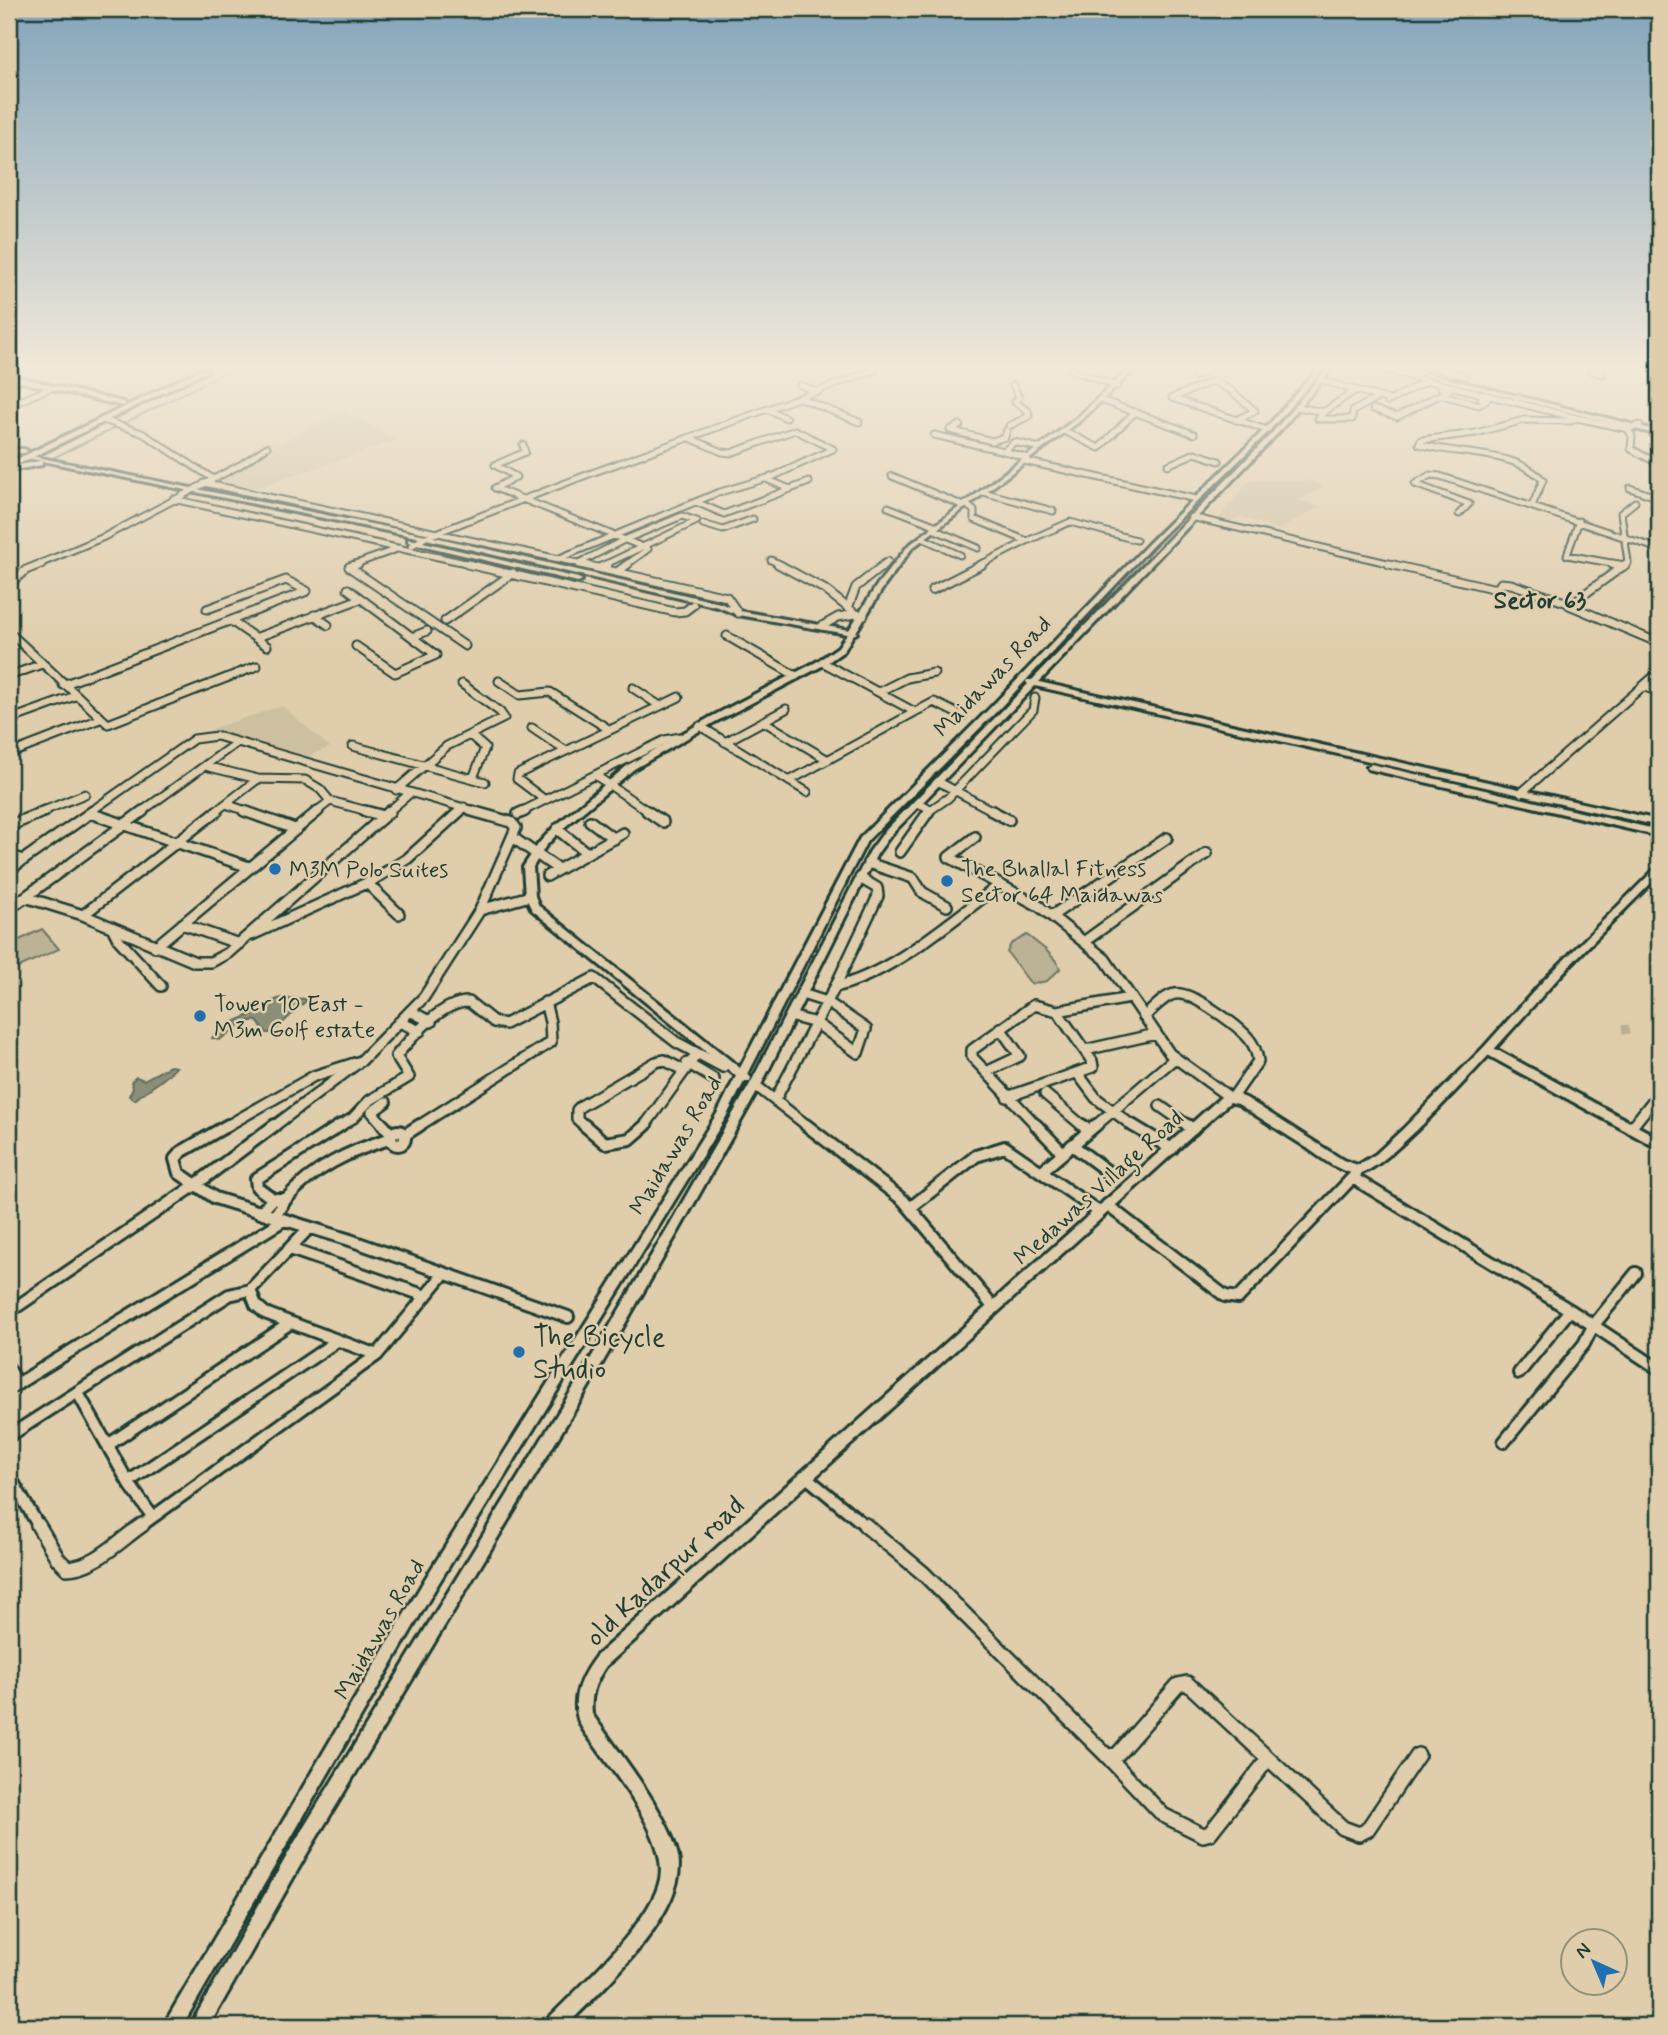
<svg xmlns="http://www.w3.org/2000/svg" width="1668" height="2035" font-family="Mynerve,sans-serif">
  <style>
    .built { fill: #cdc0a0 }
    .green { fill: #bcb396; stroke: #6e7865; stroke-width: 2 }
    .water { fill: #8c8f78; stroke: #606e5d; stroke-width: 2 }
    .lines { fill: none; stroke-linecap: round; stroke-linejoin: round }
    .stream { stroke: #606e5d; stroke-width: 2 }
    .minor-tunnel { stroke: #b9b093; stroke-width: 9; stroke-dasharray: 9 4.5; stroke-linecap: butt }
    .minor-far4-casing { stroke: #1f3d34; stroke-width: 9 }
    .minor-far3-casing { stroke: #1f3d34; stroke-width: 11 }
    .minor-far2-casing { stroke: #1f3d34; stroke-width: 14 }
    .minor-far1-casing { stroke: #1f3d34; stroke-width: 16 }
    .minor-casing { stroke: #1f3d34; stroke-width: 18 }
    .tertiary-casing { stroke: #1f3d34; stroke-width: 6 }
    .secondary-casing { stroke: #1f3d34; stroke-width: 6 }
    .minor-far4 { stroke: #dfcdab; stroke-width: 5 }
    .minor-far3 { stroke: #dfcdab; stroke-width: 7 }
    .minor-far2 { stroke: #dfcdab; stroke-width: 9 }
    .minor-far1 { stroke: #dfcdab; stroke-width: 10 }
    .minor { stroke: #dfcdab; stroke-width: 13 }
    .tertiary { fill: #dfcdab; fill-rule: evenodd }
    .secondary { fill: #dfcdab; fill-rule: evenodd }
    .poi-dot { fill: #1f6fb2; stroke: #dfcdab; stroke-width: 2.5 }
    .labels { text-anchor: middle; stroke-width: 5; stroke-linejoin: round; paint-order: stroke }
    .street-label { font-size: 23px; fill: #1f3d34; stroke: #dfcdab }
    .poi-label { font-size: 23px; fill: #1f3d34; stroke: #dfcdab; text-anchor: start }
    .far-district-label { font-size: 24px; font-weight: bold; fill: #1f3d34; stroke: #dfcdab }
    .near-poi-label { font-size: 28px; fill: #1f3d34; stroke: #dfcdab; text-anchor: start }
    .near-street-label { font-size: 28px; fill: #1f3d34; stroke: #dfcdab }
  </style>
  <rect width="100%" height="100%" fill="#dfcdab"/>
  <filter id="ink" filterUnits="userSpaceOnUse"><feTurbulence type="fractalNoise" baseFrequency=".0143" numOctaves="2"/><feDisplacementMap in="SourceGraphic" scale="14" xChannelSelector="R" yChannelSelector="G"/><feConvolveMatrix kernelMatrix="1 2 1 2 8 2 1 2 1" color-interpolation-filters="sRGB"/></filter>
  <g filter="url(#ink)">
    <path class="built" d="M1354,370H1376L1420,381L1388,397L1341,385Z
      M343,411L398,440L242,493L215,476Z
      M1250,480L1312,481L1325,486L1300,500L1319,507L1278,530L1240,516L1226,524L1217,520Z
      M282,706L330,747L309,756L211,729Z"/>
    <path class="green" d="M42,929L59,949L17,968L9,958V945Z
      M1027,935L1046,950L1057,962L1060,969L1047,981L1031,984L1007,952L1011,944Z"/>
    <path class="water" d="M281,998L308,999L272,1033H267L257,1021C240,1019 233,1032 219,1040L212,1038C223,1024 241,1020 256,1012C266,1007 267,1002 281,998Z
      M170,1066L176,1067C162,1083 149,1087 135,1100L129,1096L133,1088L131,1082L136,1077L144,1080Z"/>
    <g class="lines">
      <path class="stream" d="M209,380L231,370
        M123,424L204,383
        M51,459L117,427"/>
      <path class="minor-tunnel" d="M1622,1030L1629,1029"/>
      <defs>
        <path id="minor-far4" d="M1072,370L1117,386
          M1385,370L1514,402
          M1440,370L1465,376
          M1590,370L1602,374
          M1195,376L1207,370
          M1320,380L1390,400
          M9,384L19,381
          M800,385L818,392
          M9,395L12,397
          M1442,395L1479,405L1487,399L1481,398
          M1518,397L1514,402L1577,418L1571,421L1524,420L1476,433L1421,440L1419,444C1458,456 1513,449 1543,480L1532,506
          M800,398L859,422
          M1172,398L1213,381L1230,390L1255,411L1236,420
          M1172,398L1267,430
          M1101,400L1194,434
          M1387,402L1427,381
          M9,406L50,388
          M1297,407L1324,412
          M1373,409L1397,417L1449,390L1441,388
          M769,410L786,418
          M1325,411L1356,390
          M1324,412L1318,419H1352L1353,411L1379,397
          M1577,418L1628,429
          M103,420L142,433L212,478
          M960,425L950,430L992,441L1005,437L1007,430
          M1640,425L1628,429L1632,436L1631,449L1659,464
          M1009,426L1029,416L1028,411L1015,402L1019,397L1013,385
          M1064,431L1099,448L1135,412
          M934,435L1004,451L1014,442L1040,448
          M523,445L525,452L495,465L516,477L495,488L648,549L626,565
          M1004,451L1028,458
          M1024,461L1196,499
          M1168,465L1195,453L1219,461
          M892,476L964,506
          M766,479L790,489
          M204,483L587,565
          M1630,488L1659,498
          M983,492L1053,511
          M173,499L475,565
          M696,502L724,514L809,482
          M966,504L974,511V519L1027,541L980,565
          M888,507L937,526
          M1654,507L1659,509
          M1459,514L1469,504L1415,484L1430,475L1440,476L1659,549
          M1191,517L1396,565
          M1579,521L1567,555L1622,565
          M703,524L723,530L753,519
          M933,529L978,548
          M922,538L960,555
          M1027,541L1070,522L1136,540
          M411,546L426,537L589,474L875,370
          M560,558L717,493L774,476L833,449L795,430L731,453L722,452L690,438
          M771,560L781,565
          M579,563L624,540L682,516L697,521L604,565
          M37,565L104,537L240,465L267,447
          M353,565L400,548
          M883,565L888,561
          M1623,565L1628,562L1621,513L1635,502"/>
        <path id="minor-far3" d="M467,564L675,612L685,611L693,605
          M580,564L727,597L738,613
          M778,564L824,589L856,614L864,615
          M1389,564L1492,588H1498L1501,583L1511,584L1571,604L1626,564
          M1612,564L1625,566
          M349,567L465,646
          M349,567L358,564
          M599,568L608,564
          M617,572L628,564
          M9,584L26,570L41,564
          M348,589L436,655L395,673L356,646
          M932,590L983,564
          M1569,605L1659,643
          M848,608L856,587L885,564
          M314,615L328,625
          M231,621L267,646
          M445,621L513,573
          M822,626L838,617L856,614
          M11,634L108,724L257,666
          M727,636L796,676
          M412,637L427,631
          M255,638L360,599
          M822,662L915,712L934,702L962,716
          M9,676L42,664
          M499,681L520,695L550,692L610,730
          M63,685L307,591L286,580L207,609
          M1643,686L1659,692
          M633,688L660,706
          M879,692L907,678L934,673
          M9,720L75,696
          M763,721L828,760
          M700,726L807,792
          M532,728L566,751
          M470,735L485,748L473,778
          M725,742L786,709
          M353,746L485,782
          M9,754L100,719
          M205,766L258,779
          M595,775L649,812
          M789,781L915,712
          M939,782L995,812
          M396,790L447,746L504,718L500,712L462,684
          M1521,793L1658,673
          M545,800L517,779L518,774L679,697
          M917,803L927,807L928,812
          M226,804L249,812
          M929,811L948,798L1033,710L1035,698
          M41,812L85,794
          M90,812L194,739L217,736L478,812
          M141,812L236,743
          M215,812L258,779L305,780L320,789L330,801L371,812
          M316,812L330,801
          M388,812L409,794
          M458,812L464,807
          M521,812L665,740L680,737"/>
        <path id="minor-far2" d="M244,811L295,829
          M365,811L384,816
          M647,811L663,822
          M992,811L1009,820
          M90,813L249,867
          M518,814L525,811
          M590,821L614,839
          M9,826L45,811
          M557,829L587,853
          M512,837L558,869
          M975,837L949,857L1039,906L1105,959L1170,1054L1229,1097
          M900,852L929,811
          M9,855L23,860
          M868,863L913,878L922,892L947,906
          M9,870L93,811
          M547,876L623,833
          M367,883L399,914
          M25,897L83,915L195,962H211L228,953L390,811
          M9,909L143,811
          M480,910L530,896
          M83,915L217,811
          M1053,915L1167,838
          M182,924L239,944
          M113,929L118,939L161,986
          M252,935L373,880L407,859L460,811
          M1085,941L1207,853
          M155,947L318,811
          M835,987C894,973 951,920 1000,885
          M410,1011L431,1022
          M790,1016L816,1023L858,1053L866,1029L827,1002L802,994
          M1144,1017C1152,1010 1165,995 1175,994C1192,991 1240,1027 1250,1040C1255,1047 1257,1053 1258,1061L1233,1097
          M399,1022L420,1031
          M1085,1050L1156,1034
          M687,1063L714,1079
          M986,1072L1020,1056L1000,1028
          M1078,1074L1096,1098L1134,1127
          M755,1085L809,1127
          M1045,1094L1084,1127
          M1007,1097L1093,1067L1092,1061L1057,1011
          M775,1100L835,987L878,896L877,888L860,878
          M1160,1106L1190,1127
          M225,1127L314,1076L361,1061L424,997L480,910L516,828L511,822L472,811
          M273,1127L358,1063
          M338,1127L353,1118L369,1101L409,1077L396,1056C412,1037 442,1001 469,1002L494,1022L505,1024L594,978L676,1042L723,1067
          M385,1127L372,1112L386,1102
          M417,1127L551,1042L550,1022L545,1002
          M586,1127L577,1119V1110L581,1106L656,1062L664,1060L681,1069
          M644,1127L696,1055
          M1038,1127L972,1057V1050L1034,1005L1057,1011L1130,998
          M1094,1127L1175,1058
          M1632,1127L1659,1093"/>
        <path id="minor-far1" d="M228,1125L181,1152L175,1159L179,1173L215,1198L350,1240L568,1317
          M383,1125L391,1134
          M584,1125L605,1143L630,1139L646,1125
          M806,1125L903,1200L994,1308
          M1036,1125L1063,1153
          M1082,1125L1089,1131
          M1132,1125L1172,1149
          M1187,1125L1193,1129
          M1631,1128L1633,1125
          M391 1138a7 7 0 1 1 14 0a7 7 0 1 1-14 0Z
          M406,1134L420,1125
          M1072,1145L1111,1174
          M1042,1171L1096,1125
          M1353,1178L1570,1310L1659,1369
          M273,1199L257,1187L256,1179L341,1125
          M286,1199C314,1168 349,1151 389,1139
          M1107,1205L1225,1296L1238,1298L1356,1174
          M910,1208L976,1156L1005,1147L1099,1212
          M260,1213L273,1199H286L274,1217
          M290,1249L426,1296
          M250,1290L256,1305L265,1313L377,1355
          M9,1312L194,1186L275,1125
          M9,1369L18,1384
          M1519,1373L1570,1310
          M9,1389L284,1220
          M78,1393L128,1482L152,1516
          M9,1436L229,1295L250,1290L309,1228
          M1504,1442L1584,1344L1593,1326L1636,1273
          M108,1445L289,1324
          M9,1475L39,1527
          M805,1476L867,1527
          M128,1482L337,1341
          M139,1527L377,1355L443,1275"/>
        <path id="minor" d="M38,1525L58,1559L67,1568C94,1568 120,1540 142,1525
          M865,1525L923,1573L1107,1756L1117,1755L1178,1685L1187,1683L1343,1828L1359,1834L1367,1830L1418,1755
          M1107,1756L1163,1815L1203,1835L1210,1833L1268,1759"/>
        <path id="tertiary" d="M1128,370H1134L1081,420L912,548L883,588L856,632L857,633L853,635L844,651L824,665L715,722L634,769L560,831L545,847L533,867L535,896L539,906L740,1068L860,838L990,708L1149,543L1265,429L1317,370H1322L1269,431L1153,545L996,712L867,841L748,1074L751,1078L750,1081L744,1082L726,1117L435,1589L182,2026H163L425,1579L718,1112L736,1076L532,910L525,896L523,867L539,843L554,827L628,765L709,718L818,661L838,647L847,634L738,615L718,607L426,539L23,457L26,455L426,535L720,603L740,611L849,630L877,585L908,546L1077,418Z
          M1326,370H1331L1277,434L1039,682L1659,820V826L1035,686L890,836L877,854L761,1085L678,1232L585,1393L305,1857L209,2026H190L293,1845L575,1385L670,1224L750,1084L870,851L884,832L1028,684L1026,682L1027,680H1032L1273,432Z
          M1403,370H1413L1659,431V435Z
          M9,375L123,402L126,404L123,406L9,379Z
          M410,539L578,578L582,580L578,582L408,542V540Z
          M1371,764L1659,830V836L1368,769L1367,767Z
          M1659,867V875C1623,912 1585,948 1551,986C1526,1013 1385,1177 1357,1174C1337,1172 1318,1155 1301,1144C1280,1131 1259,1117 1238,1104L1230,1102L606,1666C595,1682 590,1695 592,1714C619,1753 668,1812 678,1856C689,1911 601,1991 566,2026H544L547,2020C578,1988 652,1922 660,1879C668,1839 618,1779 596,1747C589,1737 579,1727 577,1715C572,1693 583,1673 596,1656L1222,1096L1233,1093L1246,1098L1343,1160L1358,1165L1376,1154L1403,1129L1484,1047L1544,980L1656,868Z"/>
        <path id="secondary" d="M200,370H209L15,466L39,461H42V465L15,470L12,467L9,468V463Z
          M9,449H24L28,451L24,453H9Z
          M1488,1045L1659,1138V1149L1484,1053L1482,1050Z"/>
      </defs>
      <use href="#minor-far4" class="minor-far4-casing"/>
      <use href="#minor-far3" class="minor-far3-casing"/>
      <use href="#minor-far2" class="minor-far2-casing"/>
      <use href="#minor-far1" class="minor-far1-casing"/>
      <use href="#minor" class="minor-casing"/>
      <use href="#tertiary" class="tertiary-casing"/>
      <use href="#secondary" class="secondary-casing"/>
      <use href="#minor-far4" class="minor-far4"/>
      <use href="#minor-far3" class="minor-far3"/>
      <use href="#minor-far2" class="minor-far2"/>
      <use href="#minor-far1" class="minor-far1"/>
      <use href="#minor" class="minor"/>
      <use href="#tertiary" class="tertiary"/>
      <use href="#secondary" class="secondary"/>
    </g>
  </g>
  <linearGradient id="sky" x2="0" y2="1"><stop stop-color="#83a5bb"/><stop offset="0.56" stop-color="#f1e8d9"/><stop offset="1" stop-color="#f1e8d9" stop-opacity="0"/></linearGradient>
  <rect width="1668" height="655" fill="url(#sky)"/>
  <g class="poi-dot">
    <circle cx="275" cy="869" r="7"/>
    <circle cx="947" cy="881" r="7"/>
    <circle cx="200" cy="1016" r="7"/>
    <circle cx="519" cy="1352" r="7"/>
  </g>
  <g class="labels">
    <g class="street-label">
      <text transform="translate(992 676) rotate(-46)" y="8">Maidawas Road</text>
      <text transform="translate(675 1145) rotate(-59)" y="8">Maidawas Road</text>
      <text transform="translate(1098 1187) rotate(-42)" y="8">Medawas Village Road</text>
      <text transform="translate(379 1629) rotate(-60)" y="8">Maidawas Road</text>
    </g>
    <g class="poi-label">
      <text x="961" y="876">The Bhallal Fitness<tspan x="961" dy="26">Sector 64 Maidawas</tspan></text>
      <text x="289" y="877">M3M Polo Suites</text>
      <text x="214" y="1011">Tower 10 East -<tspan x="214" dy="26">M3m Golf estate</tspan></text>
    </g>
    <g class="far-district-label">
      <text x="1540" y="608">Sector 63</text>
    </g>
    <g class="near-poi-label">
      <text x="533" y="1346">The Bicycle<tspan x="533" dy="32">Studio</tspan></text>
    </g>
    <g class="near-street-label">
      <text transform="translate(664 1570) rotate(-43)" y="10">old Kadarpur road</text>
    </g>
  </g>
  <rect width="1668" height="2035" fill="none" stroke="#dfcdab" stroke-width="35"/>
  <rect x="18" y="18" width="1633" height="2000" fill="none" stroke="#1f3d34" stroke-width="2.5" filter="url(#ink)"/>
  <g transform="translate(1594 1962) rotate(316)"><circle r="33" fill="#dfcdab" stroke="#92937b" stroke-width="2"/>
  <path d="M0-5L12 26L0 18L-12 26Z" fill="#1f6fb2"/>
  <text y="-10" font-size="19" font-weight="bold" text-anchor="middle" fill="#1f3d34">N</text>
  </g>
</svg>
